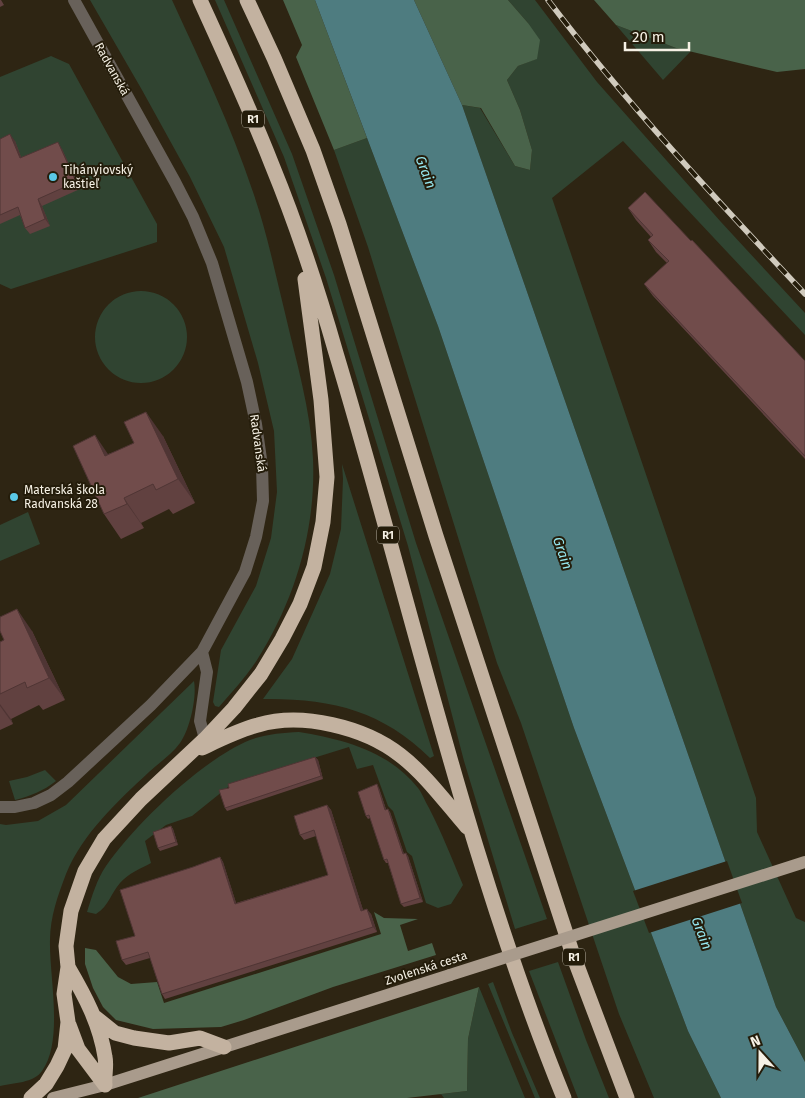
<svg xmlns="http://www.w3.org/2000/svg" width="805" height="1098" font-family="'Fira Sans',sans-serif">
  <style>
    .green { fill: #304431 }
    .forest { fill: #49634a }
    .water { fill: #4e7c80 }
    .pier { fill: #2e2513 }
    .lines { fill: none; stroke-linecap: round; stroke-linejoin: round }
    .minor { stroke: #68615a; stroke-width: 12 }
    .major { stroke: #a99b8c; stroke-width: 12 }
    .highway { stroke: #c3b2a0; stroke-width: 15 }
    .rail-casing { stroke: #d0cabd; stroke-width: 5.5 }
    .rail { stroke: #241c0a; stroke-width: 4; stroke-dasharray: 11; stroke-linecap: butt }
    .major-bridge { stroke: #a99b8c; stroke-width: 12 }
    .wall { fill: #614140 }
    .shaded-wall { fill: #4f3534 }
    .building { fill: #714c4b; stroke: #4f3534 }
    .poi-dot { fill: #5ac8e6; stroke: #241c0a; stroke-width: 2 }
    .labels { text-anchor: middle; stroke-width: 4; stroke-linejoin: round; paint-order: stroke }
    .shield { fill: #241c0a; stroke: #b7b1a3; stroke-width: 1 }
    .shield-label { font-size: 11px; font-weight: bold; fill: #f6f1e5 }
    .street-label { font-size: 12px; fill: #f6f1e5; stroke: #241c0a }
    .poi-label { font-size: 12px; fill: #f6f1e5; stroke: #241c0a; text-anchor: start }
    .water-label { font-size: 14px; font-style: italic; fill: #96e8f1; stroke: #241c0a }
  </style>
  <rect width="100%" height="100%" fill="#2e2513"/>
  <path class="green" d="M90,0H172C201,63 231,126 253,192C267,232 275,273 285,313C296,361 311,410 313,459C316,530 295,600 257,660C246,677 232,692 219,707L215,706L213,702L221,650L256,586L271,538L277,492L274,431L258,363L224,247L190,177L142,90Z
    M215,0H224L292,154L334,275L416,543L547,919L515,929L464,761L408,546L326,278L284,157Z
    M508,0H535L597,82L721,222L805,313V335L623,141L552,198L756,798L757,832L796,918L805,922V1062L776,1007L462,105L480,108L515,166L530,170L532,150L520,110L507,80L518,66L536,59L528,23Z
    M616,25L676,48L691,51L663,80Z
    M51,56L69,64L157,224V242L11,289L0,284V77Z
    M367,138L438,326L574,728L688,1031L721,1098H654L619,1014L521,723L497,663L368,247L334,150Z
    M95 337a46 46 0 1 1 92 0a46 46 0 1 1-92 0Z
    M342,464L434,756L430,758C382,710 329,698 263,699L292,659L330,574L341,529L343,479Z
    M28,512L40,544L0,561V525Z
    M194,681C197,697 190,729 180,743C172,754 159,763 149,772C117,802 83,833 66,874C58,895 50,917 50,940C49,976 64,1041 42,1071C34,1083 13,1083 0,1086V824L6,825L38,821L66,805Z
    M299,732C342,739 389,751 418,788C422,793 425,801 429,808C442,833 452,859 463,885L451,904L438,908L426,903L412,856L407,852L393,811L388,806L373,765L357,769L349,747L233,783L192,816L166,825L145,841L151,863C140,869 129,873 120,883C111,893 109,906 96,914L87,912C92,896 97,879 106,866C135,824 203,759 250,740C266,734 282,733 299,732Z
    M45,770L56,781C43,791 31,796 15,800L9,781L27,777Z
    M558,962L586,1040L609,1098H578L529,971Z
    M493,982L512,1033L540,1098H535L488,984Z
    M479,987L525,1098H444L441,1094L407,1098L467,1091L468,1039Z"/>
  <path class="forest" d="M283,0H315L367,138L334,150L296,57L302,45Z
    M414,0H508L528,23L540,40L537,59L518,66L507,80L520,110L532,150L530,170L515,166L481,108L462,105Z
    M594,0H805V69L777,72L676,48L616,25Z
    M374,912L384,918L418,919L400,925L408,951L432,943L436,955L333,987L244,1020L221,1027L153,1029L116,1020L103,1007L93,988L85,964V948L96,950L118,977L131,984L157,982L164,1003L381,934Z
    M479,987L468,1039L467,1091L407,1098H138Z"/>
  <path class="water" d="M315,0H414L462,105L776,1007L805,1062V1098H721L688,1031L574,728L438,326Z"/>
  <path class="pier" d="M727,861L742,903L649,933L633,891Z"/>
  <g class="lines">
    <path class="minor" d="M202,652L207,672L200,721L205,739
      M0,807H15L34,803L51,795L68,782L151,705L202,652L245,572L256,537L263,501L262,466L256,424L247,382L212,263L193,217L175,182L74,0"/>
    <path class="major" d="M53,1098L105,1085L450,975"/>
    <path class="highway" d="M200,0C225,55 250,109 272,165C297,226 318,290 336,353C411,602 466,857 564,1098
      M247,0L274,58L313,150L339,224L436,536L573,955L627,1098
      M202,748C221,739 239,730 258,725C302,712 364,727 400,755C426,775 446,803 467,827
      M68,967C85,996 100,1024 105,1057C107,1066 104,1075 105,1085
      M95,1017L115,1033L134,1038L169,1043L200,1038L224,1047
      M69,1025L78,1049L105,1085
      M31,1098L46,1084L57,1066L65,1049L68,1022L64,994L68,967L66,946L71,911L85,871L104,839L141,799L205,739L234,708L261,674L282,639L300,604L314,567L323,522L327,477L321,400L305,279"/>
    <defs>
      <path id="rail" d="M548,0C627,104 716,199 805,294"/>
    </defs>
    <use href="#rail" class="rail-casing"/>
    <use href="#rail" class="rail"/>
    <path class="major-bridge" d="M450,975L805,862"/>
  </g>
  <path class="wall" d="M0,0H1L4,5L0,7Z
    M15,141L21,157L62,149L80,189L42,206L50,226L30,234L25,228L20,215L0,224V166Z
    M628,208L805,361V459L653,296L644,284L667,263L656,252L648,240L651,237L636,220Z
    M163,436L195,503L173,514L169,509L141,523L144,528L121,539L104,514L108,454Z
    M32,631L65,700L43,710L39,705L11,719L13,724L0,730V642Z
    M315,757L318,760L323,779L227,811L225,808L229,788Z
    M379,788L386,809L390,812L404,854L408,856L423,902L404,907L401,904L388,863H386L384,860L370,818L368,819L366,816Z
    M327,805L331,810L363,910L371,914L377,932L165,999L162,994L150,958L126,965L122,960L135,936L193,867L220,857L223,862L236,903L328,875L316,836L304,840L300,835Z
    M171,826L173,829L178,845L160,851L158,848Z"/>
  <path class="shaded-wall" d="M10,134L15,141L24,165L20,158Z
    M58,142L62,149L80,189L76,182Z
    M38,199L42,206L50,226L45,219Z
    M146,412L163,436L195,503L178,479Z
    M95,435L112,460L105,456Z
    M124,498L141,523L144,528L127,504Z
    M17,609L32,631L65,700L49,678Z
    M0,704L11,719L13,724L0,706Z
    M315,757L318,760L323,779L321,776Z
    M377,784L379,788L387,813L385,810Z
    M327,805L331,810L365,916L361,911Z
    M388,809L390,812L405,857L403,854Z
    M171,826L173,829L178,845L176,842Z
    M406,853L408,856L423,902L420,898Z
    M220,857L223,862L238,909L235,904Z
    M367,909L371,914L377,932L373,927Z"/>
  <path class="building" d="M10,134L20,158L58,142L76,182L38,199L45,219L25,228L18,207L0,215V139Z
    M645,192L691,241L692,240L805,361V456L644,284L669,261L648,240L653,235L628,208Z
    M146,412L178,479L156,490L153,484L124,498L127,504L104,514L73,446L95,435L105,456L134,443L124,422Z
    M17,609L49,678L27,688L25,682L0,694V642L4,640L0,631V617Z
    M315,757L321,776L225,808L219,790L229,788L228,784Z
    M377,784L385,810L388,809L403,854L406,853L420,898L401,904L387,859L384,860L369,815L366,816L358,792Z
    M327,805L361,911L367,909L373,927L162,994L148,952L122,960L116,941L135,936L120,890L193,867L220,857L235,904L328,875L314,830L300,835L294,816Z
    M171,826L176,842L158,848L153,832Z"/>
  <g class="poi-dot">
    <circle cx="53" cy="177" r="5"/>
    <circle cx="14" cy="497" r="5"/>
  </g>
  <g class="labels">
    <g class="shield">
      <rect x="242" y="110.5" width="22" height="17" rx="4"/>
      <rect x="377" y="526.5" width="22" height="17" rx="4"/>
      <rect x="563" y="948.5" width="22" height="17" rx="4"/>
    </g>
    <g class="shield-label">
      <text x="253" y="123">R1</text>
      <text x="388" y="539">R1</text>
      <text x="574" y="961">R1</text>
    </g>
    <g class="street-label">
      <text transform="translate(112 69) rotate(61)" y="4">Radvanská</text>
      <text transform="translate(258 443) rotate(82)" y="4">Radvanská</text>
      <text transform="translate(426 968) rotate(-18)" y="4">Zvolenská cesta</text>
    </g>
    <g class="poi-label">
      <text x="63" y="174">Tihányiovský<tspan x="63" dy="14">kaštieľ</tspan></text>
      <text x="24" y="494">Materská škola<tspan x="24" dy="14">Radvanská 28</tspan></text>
    </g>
    <g class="water-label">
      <text transform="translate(426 172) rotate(69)" y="5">Grain</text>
      <text transform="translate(563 553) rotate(71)" y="5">Grain</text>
      <text transform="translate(702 933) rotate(69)" y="5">Grain</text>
    </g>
  </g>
  <g transform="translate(760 1053) rotate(339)" stroke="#241c0a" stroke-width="4" paint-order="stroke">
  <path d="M0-4L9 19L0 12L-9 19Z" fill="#f6f1e5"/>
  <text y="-8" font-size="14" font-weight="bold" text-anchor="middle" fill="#f6f1e5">N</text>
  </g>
  <path d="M625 42v8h64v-8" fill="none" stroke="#f6f1e5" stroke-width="2.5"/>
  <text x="632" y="42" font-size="15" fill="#f6f1e5" stroke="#241c0a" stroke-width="4" paint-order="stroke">20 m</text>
</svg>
